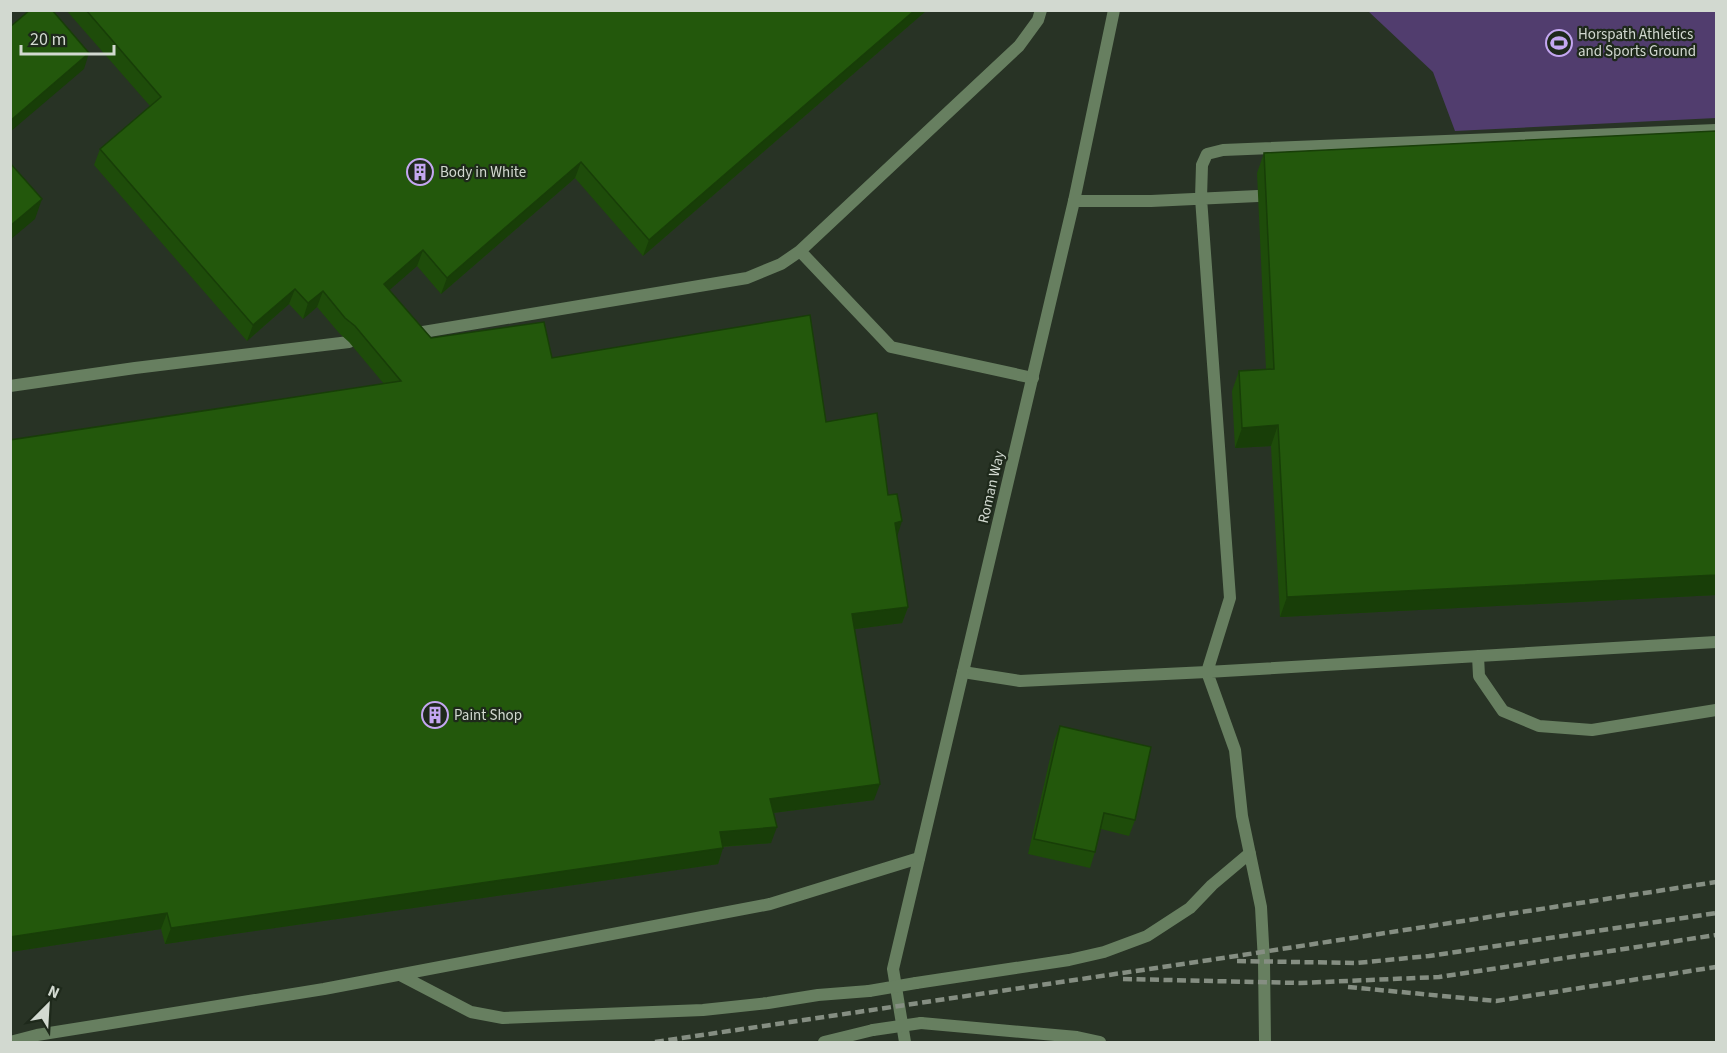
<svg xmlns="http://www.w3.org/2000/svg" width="1727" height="1053" font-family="'Source Sans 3',sans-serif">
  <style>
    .green { fill: #513d6e }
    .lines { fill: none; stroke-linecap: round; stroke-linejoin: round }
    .lane { stroke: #677f60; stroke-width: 12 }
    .street { stroke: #677f60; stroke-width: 12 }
    .rail { stroke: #858e82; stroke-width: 4.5; stroke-dasharray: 9 4.5; stroke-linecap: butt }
    .lane-bridge { stroke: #677f60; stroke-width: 12 }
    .wall { fill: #1e4c0a }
    .shaded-wall { fill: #183e08 }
    .building { fill: #23580c; stroke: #183e08; stroke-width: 1.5 }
    .labels { text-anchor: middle; stroke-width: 4.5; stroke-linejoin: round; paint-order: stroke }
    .poi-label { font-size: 15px; fill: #d2d9d0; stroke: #1e291b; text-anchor: start }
    .street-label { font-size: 15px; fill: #d2d9d0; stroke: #1e291b }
  </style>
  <rect width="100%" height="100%" fill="#283325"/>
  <path class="green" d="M1368,11H1716V118L1455,131L1433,72Z"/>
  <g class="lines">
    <path class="lane" d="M1074,201H1151L1258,196
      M800,251L891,347L1033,378
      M411,334L747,278L781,264L800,251L1019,46L1038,20L1041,10
      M10,386L135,368L349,342
      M1478,656L1479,676L1503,711L1539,726L1592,730L1716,710
      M963,672L1020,681L1207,672L1716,642
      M400,975L471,1012L503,1018L703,1010L768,1003L818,995L869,991
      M916,983L1069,960L1104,952L1147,936L1190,908L1212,885L1250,853
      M921,1023L1077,1037L1100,1042
      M10,1042L37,1035L324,989L770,904L919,858
      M824,1042L873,1030
      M1265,1042L1264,962L1261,907L1242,816L1235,750L1207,672L1230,598L1201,198L1202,165L1207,154L1223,150L1716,130"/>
    <path class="street" d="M905,1042L893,969L1074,201L1114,10"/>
    <path class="rail" d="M1237,961L1356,963L1429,956L1716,913
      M1123,979L1300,983L1439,977L1716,935
      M1348,987L1496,1001L1716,967
      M655,1042L1210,960L1716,882"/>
    <path class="lane-bridge" d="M869,991L916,983
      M873,1030L921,1023"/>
  </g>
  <path class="wall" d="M66,10H927L643,256L575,178L441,294L417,266L389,290L431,338L552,358L826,422L888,495L897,537L908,607L902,623L855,629L874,800L773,813L771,843L723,847L718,864L165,944L161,929L10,952V440L384,384L349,342L339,333L317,307L303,319L289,304L247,341L94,165L100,149L150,106Z
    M1716,131V595L1280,617L1271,446L1235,448L1232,391L1239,371L1266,369L1257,173L1264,153Z
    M1060,726L1135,820L1129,836L1101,829L1095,852L1090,868L1028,854L1054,741Z"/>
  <path class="shaded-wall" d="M915,10H927L643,256L649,240Z
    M89,53L84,69L10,132V121Z
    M581,162L575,178L441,294L447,278Z
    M42,199L35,219L10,240V226Z
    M423,250L417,266L378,300L384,284Z
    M295,289L289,304L247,341L253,325Z
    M323,291L317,307L303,319L308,303Z
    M1278,425L1271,446L1235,448L1242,428Z
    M902,521L897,537L895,523Z
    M1716,575V595L1280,617L1287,597Z
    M908,607L902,623L847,630L852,614Z
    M880,784L874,800L764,814L770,799Z
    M777,827L771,843L715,847L720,832Z
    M723,848L718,864L165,944L171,928Z
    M167,913L161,929L10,952V937Z"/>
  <path class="building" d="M30,10H52L89,53L10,121V27Z
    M86,10H915L649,240L581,162L447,278L423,250L384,284L431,338L544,322L552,358L810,315L826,422L877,413L888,495L897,494L902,521L895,523L908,607L852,614L880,784L770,799L777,827L720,832L723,848L171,928L167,913L10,937V440L401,381L355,326L345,318L323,291L308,303L295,289L253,325L100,149L161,97Z
    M1716,131V575L1287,597L1278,425L1242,428L1239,371L1274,369L1264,153Z
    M10,163L42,199L10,226Z
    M1060,726L1151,747L1135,820L1104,813L1095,852L1034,839Z"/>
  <defs>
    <symbol id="stadium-ring" viewBox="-11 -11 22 22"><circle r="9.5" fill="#1e291b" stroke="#c4a7f1" stroke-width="1.5"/><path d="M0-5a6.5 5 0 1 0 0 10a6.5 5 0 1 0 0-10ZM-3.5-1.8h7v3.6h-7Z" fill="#c4a7f1"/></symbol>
    <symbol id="building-ring" viewBox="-11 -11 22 22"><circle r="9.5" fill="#1e291b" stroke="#c4a7f1" stroke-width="1.5"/><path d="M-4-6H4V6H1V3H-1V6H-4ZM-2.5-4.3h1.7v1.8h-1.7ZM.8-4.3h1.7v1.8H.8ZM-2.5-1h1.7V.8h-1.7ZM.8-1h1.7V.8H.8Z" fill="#c4a7f1"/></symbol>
  </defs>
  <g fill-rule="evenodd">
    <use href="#stadium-ring" x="1544" y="28" width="30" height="30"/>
    <use href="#building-ring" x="405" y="157" width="30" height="30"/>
    <use href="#building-ring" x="420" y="700" width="30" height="30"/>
  </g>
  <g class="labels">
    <g class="poi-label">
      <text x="1578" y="39">Horspath Athletics<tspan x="1578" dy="17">and Sports Ground</tspan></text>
      <text x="440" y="177">Body in White</text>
      <text x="454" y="720">Paint Shop</text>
    </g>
    <g class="street-label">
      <text transform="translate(991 487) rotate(-77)" y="5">Roman Way</text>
    </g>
  </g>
  <rect width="1727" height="1053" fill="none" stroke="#d2d9d0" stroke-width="24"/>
  <g transform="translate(48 1005) rotate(24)" stroke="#1e291b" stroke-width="4.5" paint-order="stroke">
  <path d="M0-4.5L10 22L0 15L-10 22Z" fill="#d2d9d0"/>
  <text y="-9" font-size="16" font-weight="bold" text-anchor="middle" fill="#d2d9d0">N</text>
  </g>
  <path d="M21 45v9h93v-9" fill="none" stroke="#d2d9d0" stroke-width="3"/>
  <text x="30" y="45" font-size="18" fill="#d2d9d0" stroke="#1e291b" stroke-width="4.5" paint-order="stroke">20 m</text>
</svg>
